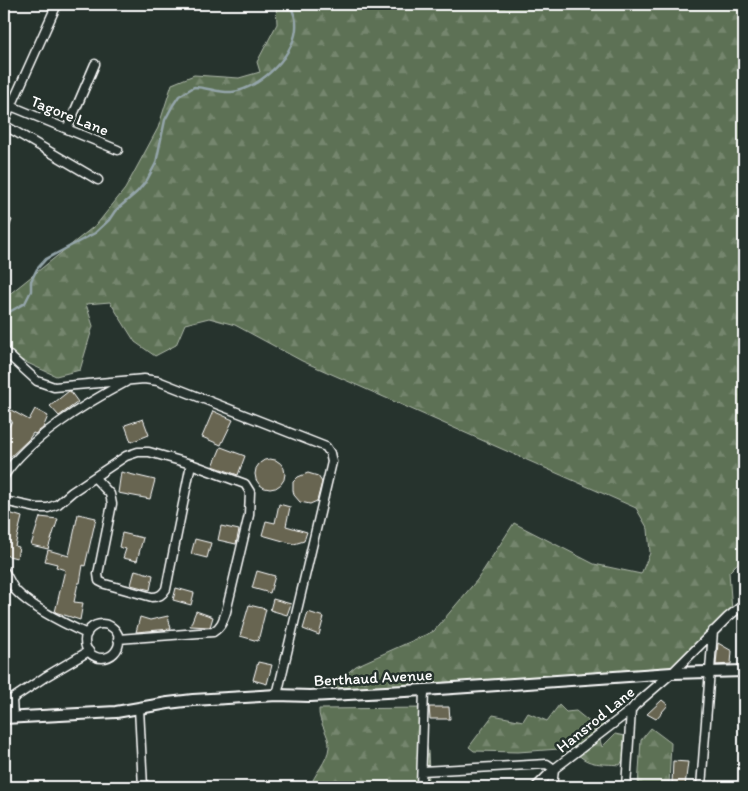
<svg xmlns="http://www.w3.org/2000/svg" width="748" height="791" font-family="Itim,sans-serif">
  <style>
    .forest { fill: url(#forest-firs); stroke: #aeb8aa }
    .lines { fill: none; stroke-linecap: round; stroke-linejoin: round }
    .stream { stroke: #94a5aa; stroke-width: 2.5 }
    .building { fill: #686551; stroke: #fff }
    .minor-casing { stroke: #fff; stroke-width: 11 }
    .tertiary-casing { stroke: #fff; stroke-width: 14 }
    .minor { stroke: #26332d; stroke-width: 8 }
    .tertiary { stroke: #26332d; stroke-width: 10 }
    .labels { text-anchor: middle; stroke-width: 5; stroke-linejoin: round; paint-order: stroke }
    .street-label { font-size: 16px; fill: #fff; stroke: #26332d }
  </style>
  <defs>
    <pattern id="forest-firs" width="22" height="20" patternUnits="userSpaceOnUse" patternTransform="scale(1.25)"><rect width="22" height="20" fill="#5d7155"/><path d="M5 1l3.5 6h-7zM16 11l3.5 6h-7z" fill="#75866e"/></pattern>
  </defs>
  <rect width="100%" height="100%" fill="#26332d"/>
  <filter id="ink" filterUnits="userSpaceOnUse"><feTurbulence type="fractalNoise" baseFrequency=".02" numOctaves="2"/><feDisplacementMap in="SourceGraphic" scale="10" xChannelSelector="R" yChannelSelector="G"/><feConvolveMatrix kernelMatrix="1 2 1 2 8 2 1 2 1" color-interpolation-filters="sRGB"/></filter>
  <g filter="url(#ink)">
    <path class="forest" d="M276,4H744V557L729,572L732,611L671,672L328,695V689L356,666L434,631L477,580L514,523L594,564L641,574L650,553L648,529L636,508L302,361L235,325L209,318L185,324L176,345L155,356L135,342L110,302L86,304L93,326L80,370L56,376L12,356L4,348V302L7,296L97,224L125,189L158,128L172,84L194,75L239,78L260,72L257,62L277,24Z
      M559,705L566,712L576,711L592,724L602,723L608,731L599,737L602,747L615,734L625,736V757L620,765C600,763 585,767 573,748L518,752L474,751L469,747L493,715L523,721L528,713L547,721Z
      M425,708L423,735L428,751L429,772L426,787H310C314,774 328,761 329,747C330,735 318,723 319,709Z
      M651,728L671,743L669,785L671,787H638L641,740Z"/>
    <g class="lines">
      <path class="stream" d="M4,315L25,303L31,291V281L37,269L46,259L95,233L109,220L115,211L137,192L147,180L156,163L165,120L173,105L179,96L194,87C206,87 219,93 232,92C260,89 299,52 296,22C295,16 292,9 290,4"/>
    </g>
    <path class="building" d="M4,217L12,220L4,241Z
      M69,391H70L78,402L59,416L50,406Z
      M35,409L48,416L43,428L35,434L33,433L29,439L4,463V436L12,421L4,416L11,410L29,420Z
      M213,411L233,420L221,445L202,437Z
      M143,419L149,435L131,442L125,425Z
      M221,447L245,456L238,475L213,466Z
      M255 474a15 15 0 1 1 30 0a15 15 0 1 1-30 0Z
      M121,472L155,480L150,499L118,493Z
      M308,473L318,476L322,482L317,501L310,504L300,502L294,495L293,490V482L298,477Z
      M279,504L290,507L286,526L307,532L304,541L294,544L262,535L266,521L275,523Z
      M9,513L22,517L15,546L19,547L17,558L4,555V535Z
      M78,514L96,518L85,566L83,565L80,583H78L74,602L83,603L80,620L55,612L65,570L56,567L57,564L45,561L48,550L69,556Z
      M40,517L58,519L48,549L31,545Z
      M221,526L239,530L236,544L218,540Z
      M122,533L143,538L137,561L123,558L126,549L119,547Z
      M195,539L211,543L207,558L191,554Z
      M135,570L153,575L150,590L131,585Z
      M257,571L275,576L270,593L252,588Z
      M176,588L194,593L191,605L173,600Z
      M273,599L291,604L287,615L270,610Z
      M249,605L266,609L258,641L240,636Z
      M196,611L213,617L210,627L190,626Z
      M308,612L324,617L319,635L303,629Z
      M168,616L171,629L136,632L140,617L150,620Z
      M718,643L732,651L731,664L716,665Z
      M258,662L272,665L267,684L253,680Z
      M662,700L668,705L656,719L647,714Z
      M429,707H449L450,719H430Z
      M673,761L688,762L685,786L672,784Z"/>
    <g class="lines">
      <defs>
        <path id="minor" d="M11,106L118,150
          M4,122L57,4
          M4,125L98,180
          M67,129L95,64
          M4,351L37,381L54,387L144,379L158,381L326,447L330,453L332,462L277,695
          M4,476C27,439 88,402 126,382
          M95,478L110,494L112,504L98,574L99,581L105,584L152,597C159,597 162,595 166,589L191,464
          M4,501L37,508H48L58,504L72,492L126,456L138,452H149L191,464L245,484L250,492L249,515L226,612C223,621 221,627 213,632L118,639
          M4,571C8,577 11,585 16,591C31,607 67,625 87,634
          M85 641a17 17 0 1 1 34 0a17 17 0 1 1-34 0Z
          M12,699L13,717
          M4,703L12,699L45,677L89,651
          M139,708L143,787
          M422,771L547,764L554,769L552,787
          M421,787L424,690
          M536,787L554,769L631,710L635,705L672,673L728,617L744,604
          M626,787L631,710
          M701,787L713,631"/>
        <path id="tertiary" d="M4,718L116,712L168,703L193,700L277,695L310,696L424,690L672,673L744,671"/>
      </defs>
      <use href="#minor" class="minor-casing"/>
      <use href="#tertiary" class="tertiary-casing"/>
      <use href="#minor" class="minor"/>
      <use href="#tertiary" class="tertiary"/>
    </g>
  </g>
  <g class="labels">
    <g class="street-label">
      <text transform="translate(70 115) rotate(22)" y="6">Tagore Lane</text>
      <text transform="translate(373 677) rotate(-3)" y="6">Berthaud Avenue</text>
      <text transform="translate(595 719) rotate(-39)" y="6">Hansrod Lane</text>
    </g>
  </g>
  <rect width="748" height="791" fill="none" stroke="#26332d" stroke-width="20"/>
  <rect x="10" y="10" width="728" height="771" fill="none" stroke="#fff" stroke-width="2" filter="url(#ink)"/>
</svg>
